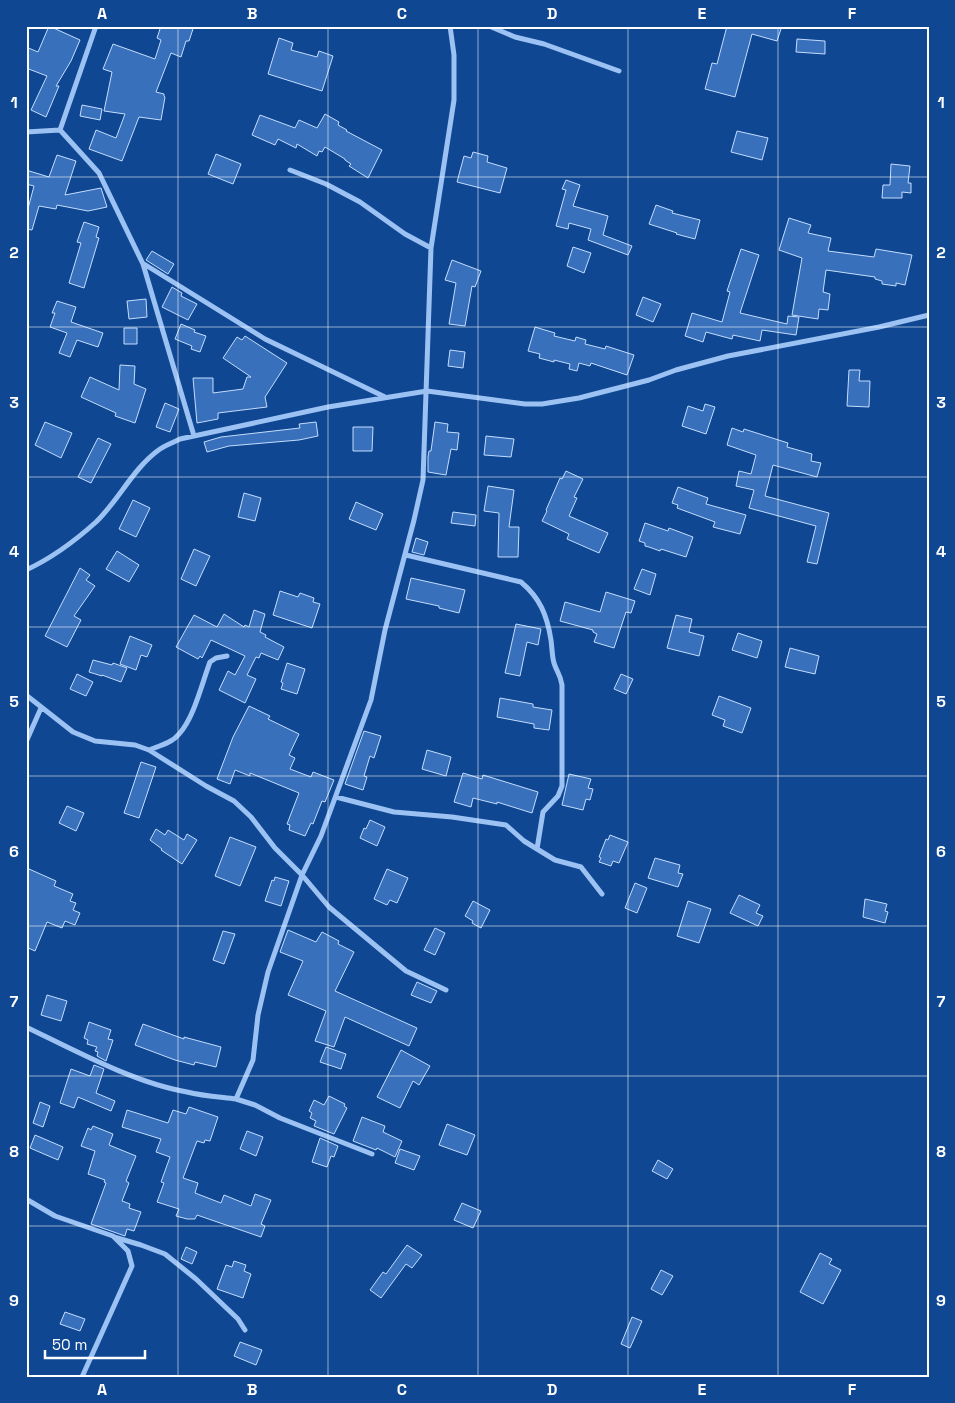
<svg xmlns="http://www.w3.org/2000/svg" width="955" height="1403" font-family="'Space Grotesk',sans-serif">
  <style>
    .building { fill: #3870bc; stroke: #c4ddfe }
    .lines { fill: none; stroke-linecap: round; stroke-linejoin: round }
    .street { stroke: #9cc2f4; stroke-width: 5 }
    .grid { fill: none; stroke: #fff; stroke-width: 1; stroke-opacity: 0.55 }
    .neatline { fill: none; stroke: #fff; stroke-width: 2 }
    .grid-label { font-size: 16px; text-anchor: middle; font-weight: bold; fill: #fff }
  </style>
  <rect width="100%" height="100%" fill="#0f4793"/>
  <path class="building" d="M49,26L80,40L71,61L56,86H59L46,117L31,110L47,76L26,68V47L38,52Z
    M161,26H194L189,41H186L181,57L171,53L156,92L164,94V96L165,97L161,120L139,117L122,161L89,149L96,130L116,138L125,114L104,111L112,72L103,69L113,44L155,59L161,40L157,38Z
    M727,26H782L777,41L752,34L735,97L705,89L712,63L717,64Z
    M279,38L293,43L291,50L317,57L319,51L333,56L322,91L268,74Z
    M797,39L825,41V54L796,52Z
    M82,105L102,109L100,120L80,116Z
    M325,114L339,122L338,125L347,130L346,131L382,150L368,178L349,166L351,164L345,160V159L325,147L322,152L319,151L317,156L297,144L296,148L278,139L275,145L252,135L260,115L295,128L299,120L317,128Z
    M737,131L768,138L762,160L731,152Z
    M473,152L488,156L487,162L507,168L500,193L457,182L464,156L471,158Z
    M216,154L241,164L233,184L208,174Z
    M57,155L76,161L65,195L101,188L107,207L88,211L57,205L56,209L39,206L32,230L26,229V216L34,186L26,184V170L49,177Z
    M891,164L910,166L908,183H911V193L902,192V198H882L883,185H890Z
    M566,180L580,185L573,206L608,216L603,235L632,246L628,255L588,240L591,229L569,223L568,229L556,226L566,190L562,189Z
    M656,205L673,211L672,213L700,220L695,239L676,234L677,233L649,224Z
    M789,218L811,225L808,233L831,238L828,251L874,257L876,249L912,255L905,285L896,283V286L882,284V281L875,279V277L826,270L823,292L830,294L828,310L819,309L818,319L792,315L802,258L779,250Z
    M84,222L99,227L96,237L99,238L84,288L69,283L81,243L77,242Z
    M573,247L591,253L584,273L567,266Z
    M741,249L759,255L740,313L787,324L788,316L799,317L796,335L762,330L760,341L733,335L732,339L706,332L703,342L685,336L692,313L722,322L730,292L727,291Z
    M152,251L174,264L168,274L146,260Z
    M452,260L481,271L475,287L472,286L465,326L449,324L456,283L445,280Z
    M172,287L182,293L181,296L197,304L188,320L162,307Z
    M643,297L661,304L653,322L636,315Z
    M146,299L147,317L129,319L127,301Z
    M57,301L76,307L71,322L103,333L98,347L77,340L70,357L59,353L67,333L50,327L55,313H52Z
    M181,324L195,330L194,332L206,336L200,352L191,349L192,346L175,339Z
    M535,327L555,333L554,336L575,341L576,337L586,340L585,344L605,349L606,346L634,355L627,375L591,363L590,366L579,363L577,371L569,369L570,364L554,360V362L539,358L540,354L528,351Z
    M124,328H137V344H124Z
    M245,336L287,363L265,397L267,407L218,413V419L197,423L193,378H213V393L243,389L247,377H251L223,358L237,337L242,340Z
    M450,350L465,352L463,368L448,366Z
    M120,365L135,366L134,384L146,389L135,423L115,416L116,413L81,397L90,377L119,390Z
    M849,370H860L859,381H870L869,407L847,406Z
    M165,403L179,409L170,432L156,427Z
    M705,404L715,407L706,434L682,426L688,406L703,411Z
    M45,422L72,433L61,458L35,445Z
    M316,422L318,436L299,440L229,446L207,452L204,442L221,437L300,428L299,424Z
    M435,422L448,424L447,432L459,433L457,450L451,449L446,475L428,472V457L429,451H431Z
    M353,427H373L372,451H353Z
    M732,428L743,432L744,429L788,443L787,447L812,454L811,461L821,463L817,477L773,465L765,496L829,513L817,564L807,562L816,526L749,508L754,490L736,486L739,471L751,474L756,455L727,445Z
    M486,436L514,439L511,457L484,455Z
    M98,438L111,444L91,483L78,477Z
    M566,471L583,479L574,497L577,498L569,516L608,533L599,553L567,539L569,534L542,521L547,511L546,510L560,478L562,479Z
    M488,486L514,490L509,527H519L518,557H498L499,513L484,511Z
    M678,487L708,498L706,504L746,515L740,534L713,527L715,522L677,508L678,505L672,503Z
    M244,493L261,498L255,521L238,517Z
    M133,500L150,508L136,537L119,529Z
    M356,502L383,514L376,530L349,519Z
    M453,512L476,515L475,526L451,523Z
    M645,523L668,531L669,528L693,537L686,557L661,549L660,551L649,547L645,546V543L639,541Z
    M416,538L428,542L424,555L412,552Z
    M194,549L210,556L196,586L181,579Z
    M117,551L139,565L129,582L106,569Z
    M80,568L90,575L86,580L95,586L74,616L81,620L67,647L45,636Z
    M642,569L656,574L650,595L634,589Z
    M411,578L465,590L459,613L439,608V606L406,599Z
    M280,591L298,597L300,593L314,598L313,602L320,604L312,628L273,615Z
    M606,592L635,601L631,613L626,612L614,648L594,642L597,634L593,632V630L560,621L565,602L600,612Z
    M254,610L265,614L260,632L266,635L265,637L284,647L278,660L261,653L259,658L256,657L247,675L256,679L245,703L219,690L228,671L235,675L245,656L211,640L202,658L200,656L198,659L176,647L194,615L217,627L224,614L244,627L245,625L249,627Z
    M676,615L692,619L689,632L704,636L699,656L667,648Z
    M516,624L541,629L538,645L527,642L520,676L505,673Z
    M738,633L762,641L757,658L732,650Z
    M130,636L152,645L147,657L141,655L136,670L120,664Z
    M790,648L819,656L815,674L785,667Z
    M93,660L112,665L113,663L127,668L121,682L102,675V676L89,672Z
    M287,663L305,669L297,694L281,689L283,683L281,682Z
    M77,674L93,682L86,696L70,689Z
    M621,674L633,679L626,694L614,689Z
    M719,696L751,708L742,733L723,726L725,720L712,715Z
    M500,698L533,704V707L552,710L549,730L534,728V724L497,717Z
    M249,706L270,716L268,719L299,734L289,755L295,758L290,769L311,777L313,772L334,780L325,802L322,801L313,824L311,823L305,836L289,830L290,825L287,824L299,793L250,773V776L235,770L230,784L217,779L233,737Z
    M364,731L381,736L374,758L370,756L364,776L367,777L363,790L345,784Z
    M427,750L451,757L446,776L422,769Z
    M141,762L156,767L139,818L124,813Z
    M463,773L482,779L483,775L538,792L532,813L497,802V804L473,798L471,807L454,802Z
    M569,774L591,779L588,788L593,789L590,800L586,799L583,810L562,805Z
    M67,806L84,813L76,831L59,823Z
    M370,820L385,827L377,846L360,838L364,828L366,829Z
    M156,829L165,835L168,830L184,840L187,834L197,840L182,864L161,850L162,849L150,840Z
    M610,835L628,842L619,863L613,861L611,866L599,862L601,858L599,857L606,839L608,840Z
    M230,837L256,847L240,886L215,876Z
    M655,858L680,865L678,873L683,874L678,887L648,878Z
    M29,869L56,881L54,886L73,894L70,901L76,903L73,910L80,913L75,925L65,921L62,928L47,922L35,951L26,947V876Z
    M387,869L408,878L397,903L390,900L387,905L374,899Z
    M275,877L289,881L281,906L265,901L272,880L274,881Z
    M635,883L647,888L637,913L625,908Z
    M739,895L760,905L756,913L763,916L758,926L730,913Z
    M865,899L887,904L885,911L888,912L885,923L863,917Z
    M473,901L490,910L481,928L472,923L473,921L465,916Z
    M688,901L711,909L699,943L677,936Z
    M435,928L445,933L435,955L424,950Z
    M288,930L316,942L322,932L339,941L338,944L354,952L335,991L417,1028L409,1046L345,1017L334,1047L315,1041L326,1011L288,995L303,961L280,952Z
    M223,931L235,934L224,964L213,960Z
    M417,982L437,991L431,1003L411,995Z
    M47,995L67,1001L61,1021L41,1015Z
    M89,1022L111,1030L108,1039L113,1040L106,1061L97,1056L98,1052L95,1051L97,1047L87,1044L88,1040L84,1038Z
    M143,1024L184,1039V1037L221,1047L216,1067L195,1062L194,1065L175,1060L135,1045Z
    M326,1047L346,1054L341,1069L320,1062Z
    M401,1050L430,1066L419,1085L413,1081L400,1108L377,1097Z
    M94,1065L104,1069L96,1093L115,1101L111,1111L78,1097L74,1108L60,1103L71,1069L90,1076Z
    M329,1096L345,1104L344,1106L347,1108L334,1134L314,1126L316,1121L310,1118L312,1113L309,1111L314,1100L324,1105Z
    M40,1102L50,1106L43,1127L33,1123Z
    M189,1107L218,1117L210,1141L205,1140L204,1143L197,1141L183,1178L198,1183L195,1193L221,1203L224,1195L251,1206L255,1194L271,1200L261,1224L265,1226L261,1237L197,1215L195,1219H187L176,1216L179,1209L157,1202L164,1183L161,1182L170,1157L156,1152L161,1139L122,1127L127,1110L168,1123L173,1110L186,1114Z
    M362,1117L385,1126L383,1132L402,1141L395,1157L377,1148L376,1150L353,1141Z
    M447,1124L475,1135L467,1155L439,1145Z
    M93,1126L113,1134L109,1145L136,1156L126,1181L129,1183L122,1201L130,1204L129,1208L141,1212L134,1231L127,1229L125,1236L91,1224L106,1183L104,1182L105,1180L88,1174L95,1151L81,1146L88,1128L91,1130Z
    M247,1131L263,1137L256,1156L240,1149Z
    M35,1135L63,1147L58,1160L30,1148Z
    M320,1138L338,1146L334,1157L331,1156L327,1167L312,1162Z
    M400,1149L420,1156L414,1170L395,1163Z
    M658,1160L673,1169L667,1179L652,1171Z
    M462,1203L481,1211L473,1228L454,1220Z
    M407,1245L422,1255L412,1268L406,1264L381,1298L370,1290L383,1272L386,1274Z
    M186,1247L197,1252L192,1264L181,1259Z
    M820,1253L832,1259L829,1264L841,1270L823,1304L800,1292Z
    M234,1261L246,1265L244,1271L251,1274L243,1298L217,1289L226,1265L232,1267Z
    M661,1270L673,1276L662,1295L651,1289Z
    M65,1312L85,1319L80,1331L60,1324Z
    M632,1317L642,1321L630,1348L621,1344Z
    M240,1342L262,1350L256,1365L234,1356Z"/>
  <g class="lines">
    <path class="street" d="M489,26L515,37L544,44L619,71
      M60,130L96,26
      M26,132L60,130L99,173L143,264L194,436
      M290,170L326,184L360,202L405,234L431,248
      M144,264L265,339L385,397
      M26,570C50,559 76,540 96,522C119,500 133,468 160,449C166,445 174,442 180,439L328,407L427,391L525,404H542L579,398L649,380L676,370L728,356L879,327L929,315
      M26,695L73,732L95,741L135,745L149,750L206,786L234,801L251,817L275,848L302,875L321,836L371,700L385,630L414,520L423,480L431,248L454,100V55L450,26
      M26,742L41,708
      M149,750C159,746 172,743 179,734C194,718 202,683 210,662L216,658L227,656
      M336,797L394,812L452,817L506,825L524,841L537,849L543,812L558,796L562,786V685C560,673 557,673 554,663C552,656 552,647 551,640C547,615 540,598 521,582L406,555
      M537,849L555,860L581,867L602,894
      M26,1027C74,1050 134,1083 187,1092C203,1096 220,1097 236,1099L253,1060L258,1015L268,972L302,875L329,907L406,971L446,990
      M236,1099L255,1105L280,1118L372,1154
      M26,1199L55,1216L113,1236L128,1251L132,1266L82,1377
      M114,1237L141,1245L165,1254L196,1279L238,1319L245,1330"/>
  </g>
  <path class="grid" d="M178,26V1377M328,26V1377M478,26V1377M628,26V1377M778,26V1377M26,177H929M26,327H929M26,477H929M26,627H929M26,776H929M26,926H929M26,1076H929M26,1226H929"/>
  <rect width="955" height="1403" fill="none" stroke="#0f4793" stroke-width="55"/>
  <path d="M45 1350v8h100v-8" fill="none" stroke="#ffffff" stroke-width="2.5"/>
  <text x="52" y="1350" font-size="15" fill="#ffffff" stroke="#0f4793" stroke-width="4" paint-order="stroke">50 m</text>
  <rect x="28" y="28" width="900" height="1348" class="neatline"/>
  <g class="grid-label">
    <text x="102" y="19">A</text>
    <text x="252" y="19">B</text>
    <text x="402" y="19">C</text>
    <text x="552" y="19">D</text>
    <text x="702" y="19">E</text>
    <text x="852" y="19">F</text>
    <text x="14" y="108">1</text>
    <text x="941" y="108">1</text>
    <text x="14" y="258">2</text>
    <text x="941" y="258">2</text>
    <text x="14" y="408">3</text>
    <text x="941" y="408">3</text>
    <text x="14" y="557">4</text>
    <text x="941" y="557">4</text>
    <text x="14" y="707">5</text>
    <text x="941" y="707">5</text>
    <text x="14" y="857">6</text>
    <text x="941" y="857">6</text>
    <text x="14" y="1007">7</text>
    <text x="941" y="1007">7</text>
    <text x="14" y="1157">8</text>
    <text x="941" y="1157">8</text>
    <text x="14" y="1306">9</text>
    <text x="941" y="1306">9</text>
    <text x="102" y="1395">A</text>
    <text x="252" y="1395">B</text>
    <text x="402" y="1395">C</text>
    <text x="552" y="1395">D</text>
    <text x="702" y="1395">E</text>
    <text x="852" y="1395">F</text>
  </g>
</svg>
